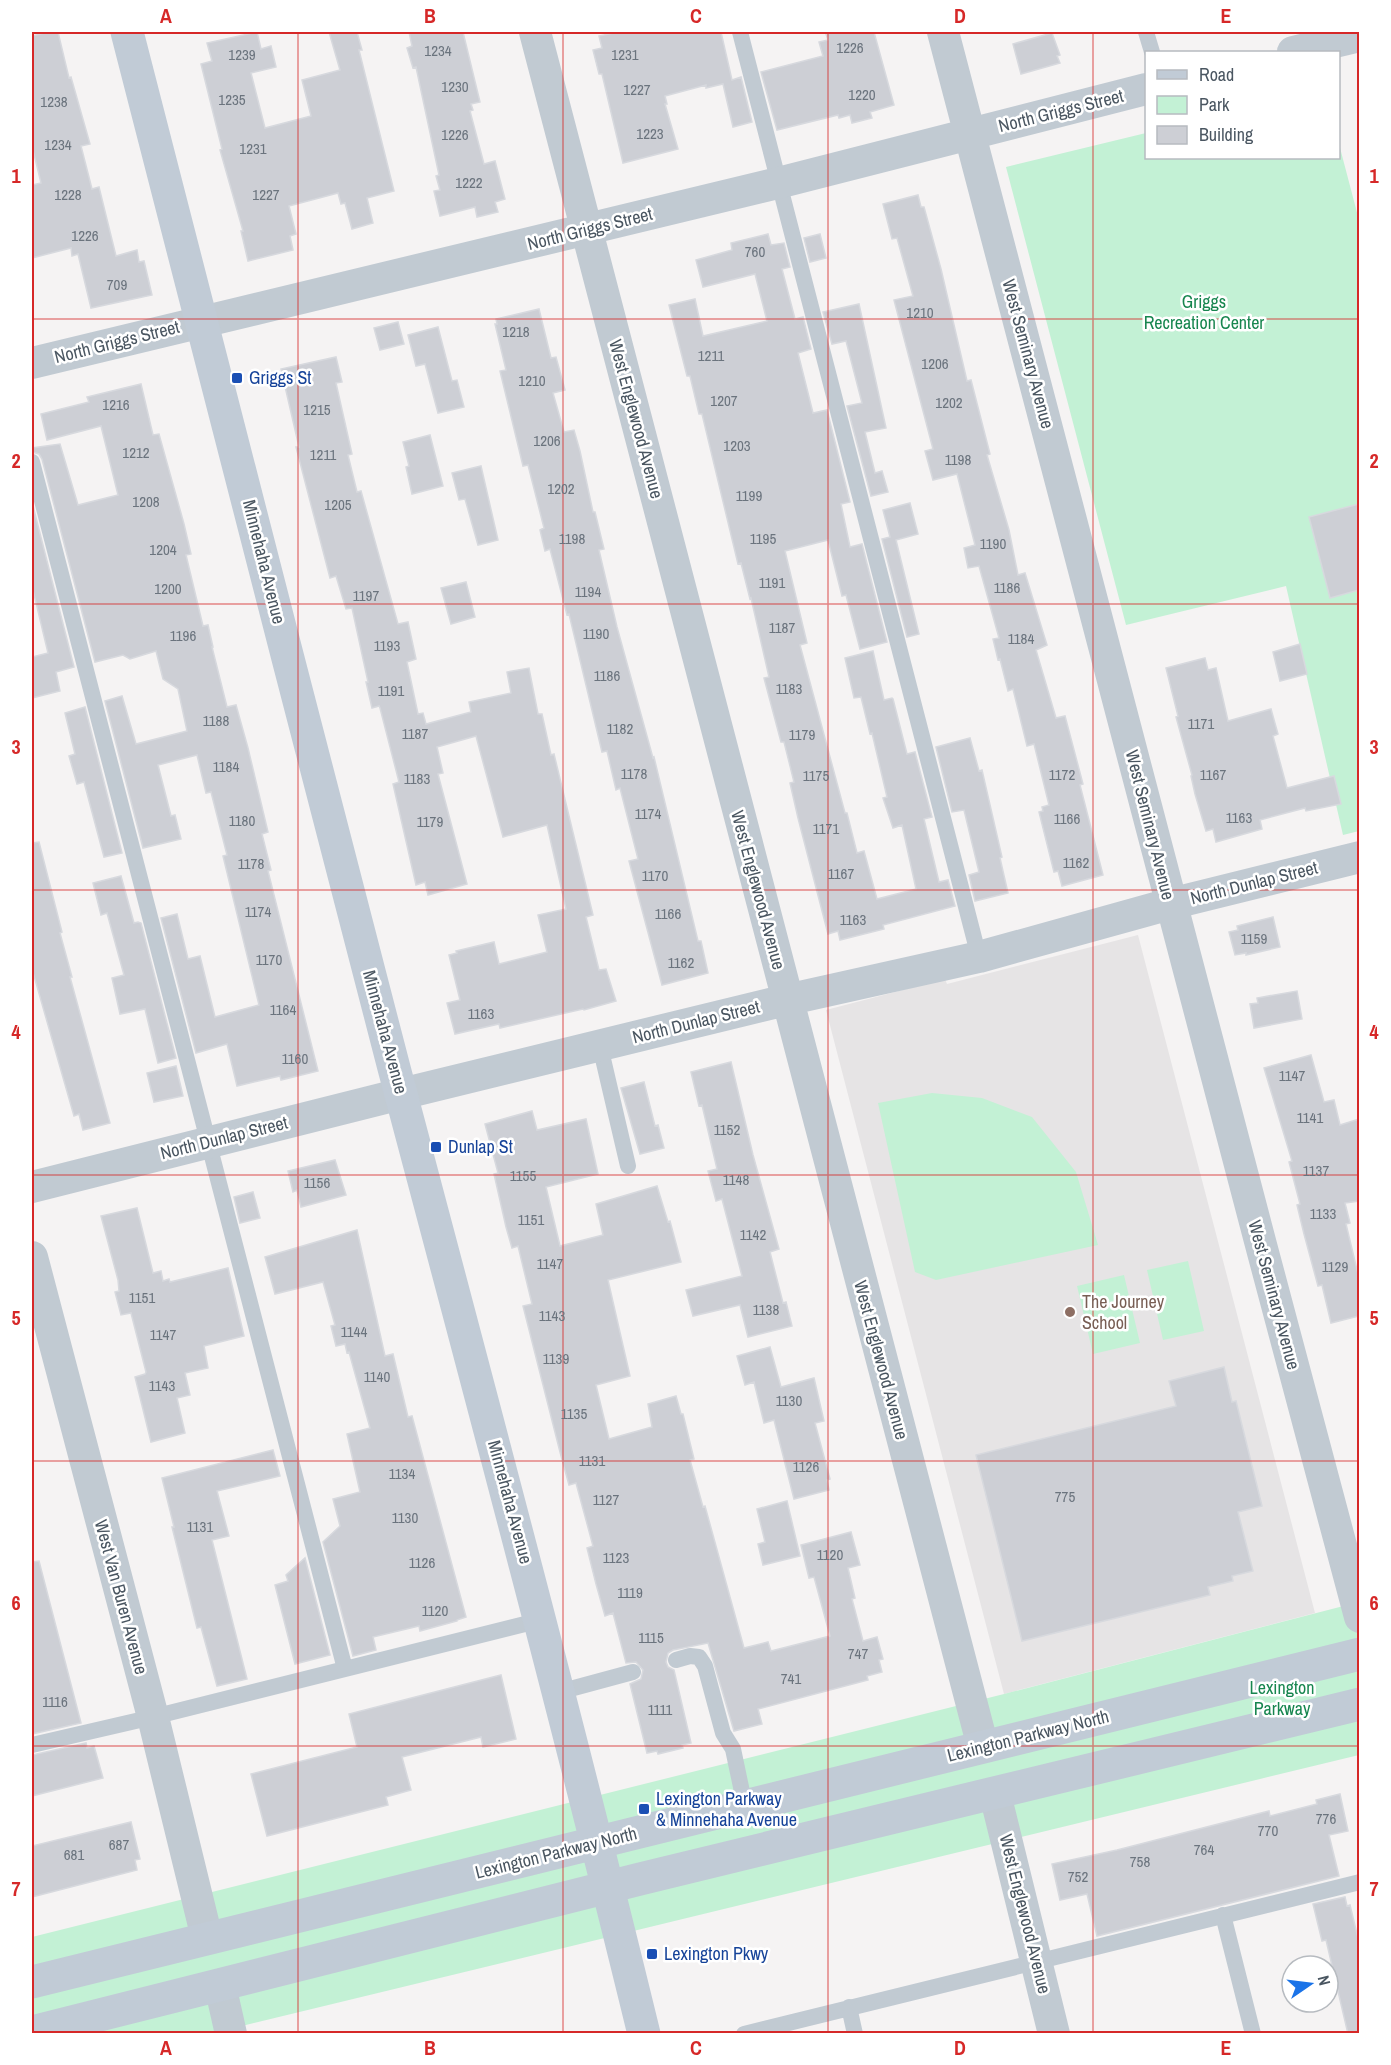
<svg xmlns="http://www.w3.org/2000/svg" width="1391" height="2065" font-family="'Archivo Narrow',sans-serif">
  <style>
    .education { fill: #e6e4e5 }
    .green { fill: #c3f1d5 }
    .building { fill: #cdcfd5; stroke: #d7d9de; stroke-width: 1.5 }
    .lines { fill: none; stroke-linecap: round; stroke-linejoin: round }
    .lane { stroke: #c1cad2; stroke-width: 16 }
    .street { stroke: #c1cad2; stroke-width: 32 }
    .secondary { stroke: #c1cbd6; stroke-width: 33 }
    .grid { fill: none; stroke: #d62828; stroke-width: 1.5; stroke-opacity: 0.55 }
    .transit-dot { fill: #1a4fb4; stroke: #fff; stroke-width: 2 }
    .education-dot { fill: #8d6e63; stroke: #fff; stroke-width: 2 }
    .labels { text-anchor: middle; stroke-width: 5; stroke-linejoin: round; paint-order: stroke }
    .number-label { font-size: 15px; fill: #6b747e }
    .street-label { font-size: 18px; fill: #4a5661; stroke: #fff }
    .park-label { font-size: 18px; fill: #17864f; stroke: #fff }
    .transit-label { font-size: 18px; fill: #164399; stroke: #fff; text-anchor: start }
    .education-label { font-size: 18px; fill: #785e54; stroke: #fff; text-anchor: start }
    .neatline { fill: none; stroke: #d62828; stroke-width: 2 }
    .grid-label { font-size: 20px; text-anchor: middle; font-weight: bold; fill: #d62828 }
  </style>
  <rect width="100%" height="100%" fill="#f5f3f3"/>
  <path class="education" d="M1138,935L1315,1613L1004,1694L826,1010L945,979L947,984Z"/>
  <path class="green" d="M1146,133V158H1338L1339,144L1360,224L1359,831L1343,835L1286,586L1126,625L1006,167Z
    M932,1093L982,1098L1032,1117L1076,1172L1098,1245L936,1280L915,1272L878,1103Z
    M1188,1261L1204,1331L1163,1340L1147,1270Z
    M1124,1275L1140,1343L1093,1354L1077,1286Z
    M1359,1602V1755L213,2033H32V1937L1004,1694Z"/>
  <path class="building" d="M48,32H58L69,78L71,77L90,144L81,146L92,189L99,187L116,256L137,250L139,262L144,261L152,295L91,308L78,254L72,256L71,248L32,258V185L41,183L32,146V36Z
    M257,32L261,49L271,46L276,67L251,73L265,128L311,116L302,80L340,70L329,32H357L362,50H359L394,191L367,198L373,223L352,229L345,203L341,204L338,193L289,206L296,234L290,236L293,250L248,261L241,231H243L220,150L222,149L201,64L212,61L207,43Z
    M409,32H463L480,102L471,104L473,110L470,111L484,164L495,161L505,199L495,202L498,212L477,217L475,207L440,216L434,191L440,190L436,176L439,175L416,67L413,68L407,48L412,46Z
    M618,32H721L732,80L741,77L752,122L733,127L723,84L706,88V85L665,96L667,104H665L678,149L623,163L602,74H599L593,50L602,48L599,36Z
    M837,32H874L894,105L870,112L872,118L852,123L850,115L839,118L838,115L777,130L761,72L823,56L819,42L828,40L826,34Z
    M1052,33L1060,55L1057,56L1060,63L1021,74L1013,44Z
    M918,195L921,207H924L941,269L967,381L971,380L990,454L987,455L1009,530L1018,575L1025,573L1047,645L1036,650L1056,718L1065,716L1083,784L1080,785L1103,875L1062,886L1058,871L1054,872L1039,812L1043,811L1042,807L1049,805L1034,744L1027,746L1013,689L1008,691L1000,659L998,660L993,639L999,638L979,566L968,568L964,548L975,545L957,474L933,480L925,451L933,449L894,300L913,296L897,238L892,239L883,204Z
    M768,234L771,245L784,243L790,267L782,269L795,319L803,317L811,349L798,353L813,413L827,410L850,502L841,504L850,547L862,544L887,642L860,649L846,595L842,596L828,540L785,551L807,643L800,645L845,813H847L857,853L864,851L877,899L916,889L902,825L893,828L883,798L887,797L872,733L870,734L861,697L854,698L845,658L873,651L884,700L892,698L893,699L907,754L915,752L932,817L924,819L939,882L948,880L955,906L883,925L884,929L840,940L838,931L828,934L798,818L790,783L794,782L784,742H781L764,678L769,677L751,598L750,599L741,563L738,564L702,414H699L690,376H687L669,305L695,299L703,336L767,321L755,274L703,287L696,260L732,250L731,243Z
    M820,234L826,258L810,262L804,238Z
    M859,304L886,428L865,432L875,473L882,471L888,492L871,496L847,406L862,403L846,341L832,344L823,312Z
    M539,309L551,358L556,357L565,390L553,393L564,432L574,430L580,451L593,512H595L604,549L599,550L617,627L653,758L654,757L698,941H701L708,973L662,985L629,861L638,859L620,788L616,790L607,751L602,752L569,614L567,615L550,549L545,551L540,530L544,528L528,465L523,466L500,371L506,370L495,324H497L496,319Z
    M398,322L404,344L380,350L374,328Z
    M438,327L452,381L457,380L464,407L438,413L425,364L416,366L408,335Z
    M336,357L342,382L336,383L352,454L348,455L357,492L361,491L398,624L408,622L416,659L407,662L418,714L423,713L426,724L471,712L469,702L511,693L507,672L529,668L538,714H542L551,755L554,754L593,915L586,917L599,970L606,969L616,1001L584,1010L583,1009L500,1028L499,1024L455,1034L447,1003L460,1000L449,955L457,953L456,951L494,942L499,964L547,952L538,915L566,909L547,825L503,837L476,736L437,747L443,773L438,774L467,884L428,895L425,882L416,885L393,784L399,782L380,708L379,706L372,708L366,682H368L352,608L346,609L336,576L330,578L296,447H299L281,369Z
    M141,384L153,435L159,434L184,524L191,554L186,555L203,626L208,625L213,647H212L227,707L236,705L248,748L268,832L262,834L271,870L268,871L318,1071L281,1080L280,1076L237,1086L227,1044L196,1053L161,918L177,914L188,959L200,956L215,1017L259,1005L223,856L227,855L211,792L206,793L197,755L158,765L171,816L175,815L181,839L143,848L105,701L122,696L136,744L187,731L178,689L163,679L156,651L130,659L123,655L95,662L42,459L39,454L32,452V448L60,444L78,505L118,495L101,426L47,440L41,414L89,402L87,397Z
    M430,435L443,486L412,494L406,467L409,466L403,442Z
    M481,466L498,540L478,545L465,499L459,500L452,473Z
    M32,502L74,667L56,672L60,691L32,698V657L48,653L32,586Z
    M910,503L918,534L896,540L919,634L907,637L882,539L890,537L883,510Z
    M1359,504V590L1330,598L1309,517Z
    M466,582L475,617L451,624L441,588Z
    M1300,644L1307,674L1280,681L1273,652Z
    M1205,658L1208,670L1216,668L1228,721L1271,709L1278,734L1273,736L1287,788L1334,776L1341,804L1306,811L1305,808L1260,820L1262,829L1216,842L1213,829L1206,831L1195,794L1191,776L1192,775L1176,717L1178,716L1166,668Z
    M85,707L122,853L104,857L84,782L77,784L69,756L75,754L65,713Z
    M970,738L979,771L982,770L1002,857L1000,858L1008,893L975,901L969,875L979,872L964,810L952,812L936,747Z
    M39,842L62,932L60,933L72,977H70L110,1123L83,1130L79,1114L74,1116L32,969V843Z
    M121,876L134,923L138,922L141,923L176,1058L158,1063L145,1009L120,1014L112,978L124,975L107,913L101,915L93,883Z
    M1273,917L1280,947L1246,955V953L1235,955L1229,932L1238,930L1237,926Z
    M1297,991L1302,1019L1254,1028L1250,1004L1258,1003L1257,998Z
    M1311,1055L1324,1102L1334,1100L1340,1125L1359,1119V1201L1345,1203L1350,1223L1346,1224L1359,1278V1316L1331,1323L1322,1285L1318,1286L1304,1234L1297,1205L1300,1204L1289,1162L1292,1161L1264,1068Z
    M731,1062L753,1155L779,1249L770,1252L783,1303L786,1302L792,1326L748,1337L740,1305L693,1316L686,1290L742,1276L722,1199L716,1201L708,1171L717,1169L702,1105L699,1106L691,1072Z
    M176,1066L183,1096L154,1102L147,1073Z
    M644,1082L655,1126L658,1125L664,1148L640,1154L621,1088Z
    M532,1111L537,1130L586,1119L598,1174L546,1187L560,1246L603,1235L596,1204L657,1186L668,1222L670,1221L681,1262L608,1280L630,1376L596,1385L609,1439L652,1427L648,1404L676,1396L681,1414H683L694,1459L690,1460L703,1507L705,1506L744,1648L768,1642L771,1651L830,1636L814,1577L809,1578L801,1545L851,1532L860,1565L848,1568L855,1598L852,1599L863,1641L877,1637L883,1659L879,1660L882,1672L867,1676L868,1680L758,1709L762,1724L734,1731L708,1643L673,1650L668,1653L666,1662L668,1667L674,1670L691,1743L682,1745L683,1748L658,1754L657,1751L647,1753L630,1684L641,1679L643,1670L636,1662L626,1663L613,1613L605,1616L596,1584L587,1548L593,1546L576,1483L569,1485L560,1452L523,1306L532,1304L518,1246L512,1248L506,1227L494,1174L498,1173L485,1124Z
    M335,1160L346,1195L301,1207L297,1190L293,1192L288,1171Z
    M253,1192L260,1218L240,1223L234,1197Z
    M137,1208L153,1273L161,1271L163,1281L169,1279L170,1282L228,1268L244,1336L204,1346L208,1368L185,1373L190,1395L177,1398L185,1433L151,1442L135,1377L145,1374L146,1372L131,1313L121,1315L115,1292L119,1291L118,1280L101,1216Z
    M357,1230L385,1356L393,1354L408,1417L412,1416L466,1617L457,1620V1621L420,1631L419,1626L373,1637L376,1650L353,1656L323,1542L340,1526L333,1499L360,1492L347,1434L370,1428L349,1352L347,1353L345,1344L336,1346L331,1326L335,1325L323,1282L275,1294L265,1257Z
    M770,1347L781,1387L814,1378L824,1421L815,1423L830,1479L827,1480L829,1490L794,1499L774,1420L764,1423L754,1382L745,1385L737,1356Z
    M1224,1367L1232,1402L1236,1401L1262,1506L1238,1512L1253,1571L1232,1576L1233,1581L1208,1587L1210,1595L1022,1641L976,1455L1176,1406L1169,1381Z
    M273,1450L280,1476L217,1491L229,1536L212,1540L247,1679L217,1686L201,1627L197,1628L172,1527H174L162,1478Z
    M787,1501L800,1556L763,1565L758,1544L765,1542L757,1509Z
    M305,1558L330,1655L295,1664L275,1585L288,1581L286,1575Z
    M39,1561L81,1723L32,1734V1562Z
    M501,1675L516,1739L483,1747L481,1737L402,1757L411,1790L386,1797L388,1805L267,1836L251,1774L357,1747L349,1714Z
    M86,1743L87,1748L94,1746L103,1778L32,1796V1755Z
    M1340,1794L1348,1831L1329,1835L1339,1876L1097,1936L1087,1894L1060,1900L1052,1864L1117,1850L1269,1811L1270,1816L1317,1804L1316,1800Z
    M131,1822L140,1859L135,1860L137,1870L32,1897V1846Z
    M1345,1897L1347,1906L1350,1905L1359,1942V2034H1348L1326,1940L1322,1941L1313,1904Z"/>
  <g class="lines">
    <path class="lane" d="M740,32L979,957
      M1146,32L1152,52
      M32,462L345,1669
      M600,1046L628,1166
      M676,1660L690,1656L699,1657L705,1666L723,1733L733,1749L745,1806
      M559,1692L633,1672
      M32,1745L153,1717L541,1620
      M1223,1915L1253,2034
      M849,2007L855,2034
      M744,2034L1360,1882"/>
    <path class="street" d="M535,32L983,1747
      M943,32C1080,560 1219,1089 1360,1617
      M1293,52L1360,36
      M32,363L778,183L1146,89
      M32,1187L401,1094L786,1000L979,957L1170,904L1360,857
      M32,1257L153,1717L207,1938
      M995,1794L1054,2034
      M220,1985L231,2034"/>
    <path class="secondary" d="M127,32C216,377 304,723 394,1068C479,1389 565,1710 644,2034
      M32,1982L1360,1654
      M32,2032L640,1879L1360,1704"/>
  </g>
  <path class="grid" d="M298,32V2034M563,32V2034M828,32V2034M1093,32V2034M32,319H1360M32,604H1360M32,890H1360M32,1175H1360M32,1461H1360M32,1746H1360"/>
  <g class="transit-dot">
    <rect x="231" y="372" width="12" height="12" rx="3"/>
    <rect x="430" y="1141" width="12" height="12" rx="3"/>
    <rect x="638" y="1803" width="12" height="12" rx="3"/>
    <rect x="646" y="1948" width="12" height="12" rx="3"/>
  </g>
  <circle class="education-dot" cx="1070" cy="1312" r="6"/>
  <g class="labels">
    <g class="number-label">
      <text x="850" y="53">1226</text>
      <text x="438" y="56">1234</text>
      <text x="242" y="60">1239</text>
      <text x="625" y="60">1231</text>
      <text x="455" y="92">1230</text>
      <text x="637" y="95">1227</text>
      <text x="862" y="100">1220</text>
      <text x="232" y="105">1235</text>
      <text x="54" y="107">1238</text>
      <text x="650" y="139">1223</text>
      <text x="455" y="140">1226</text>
      <text x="58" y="150">1234</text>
      <text x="253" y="154">1231</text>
      <text x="469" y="188">1222</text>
      <text x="68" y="200">1228</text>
      <text x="266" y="200">1227</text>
      <text x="85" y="241">1226</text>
      <text x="755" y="257">760</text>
      <text x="117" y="290">709</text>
      <text x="920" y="318">1210</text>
      <text x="516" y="337">1218</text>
      <text x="711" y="361">1211</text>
      <text x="935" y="369">1206</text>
      <text x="532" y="386">1210</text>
      <text x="724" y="406">1207</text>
      <text x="949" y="408">1202</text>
      <text x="116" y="410">1216</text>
      <text x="317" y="415">1215</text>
      <text x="547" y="446">1206</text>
      <text x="737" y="451">1203</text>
      <text x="136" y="458">1212</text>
      <text x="323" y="460">1211</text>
      <text x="958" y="465">1198</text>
      <text x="561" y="494">1202</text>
      <text x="749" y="501">1199</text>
      <text x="146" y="507">1208</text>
      <text x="338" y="510">1205</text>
      <text x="572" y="544">1198</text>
      <text x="763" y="544">1195</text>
      <text x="993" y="549">1190</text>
      <text x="163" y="555">1204</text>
      <text x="772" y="588">1191</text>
      <text x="1007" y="593">1186</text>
      <text x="168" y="594">1200</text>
      <text x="588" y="597">1194</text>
      <text x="366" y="601">1197</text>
      <text x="782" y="633">1187</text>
      <text x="596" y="639">1190</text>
      <text x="183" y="641">1196</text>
      <text x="1021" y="644">1184</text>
      <text x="387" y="651">1193</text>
      <text x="607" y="681">1186</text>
      <text x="789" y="694">1183</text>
      <text x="391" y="696">1191</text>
      <text x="216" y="726">1188</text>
      <text x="1201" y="729">1171</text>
      <text x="620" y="734">1182</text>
      <text x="415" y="739">1187</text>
      <text x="802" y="740">1179</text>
      <text x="226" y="772">1184</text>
      <text x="634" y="779">1178</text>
      <text x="1062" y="780">1172</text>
      <text x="1213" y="780">1167</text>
      <text x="816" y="781">1175</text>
      <text x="417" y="784">1183</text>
      <text x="648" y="819">1174</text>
      <text x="1239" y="823">1163</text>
      <text x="1067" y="824">1166</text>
      <text x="242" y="826">1180</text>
      <text x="430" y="827">1179</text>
      <text x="826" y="834">1171</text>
      <text x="1076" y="868">1162</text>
      <text x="251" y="869">1178</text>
      <text x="841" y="879">1167</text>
      <text x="655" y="881">1170</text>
      <text x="258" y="917">1174</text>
      <text x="668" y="919">1166</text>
      <text x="853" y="925">1163</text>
      <text x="1254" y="944">1159</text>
      <text x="269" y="965">1170</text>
      <text x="681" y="968">1162</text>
      <text x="283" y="1015">1164</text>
      <text x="481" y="1019">1163</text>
      <text x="295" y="1064">1160</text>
      <text x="1292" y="1081">1147</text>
      <text x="1310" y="1123">1141</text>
      <text x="727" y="1135">1152</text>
      <text x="1316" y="1176">1137</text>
      <text x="523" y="1181">1155</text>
      <text x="736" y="1185">1148</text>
      <text x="317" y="1188">1156</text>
      <text x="1323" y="1219">1133</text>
      <text x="531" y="1225">1151</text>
      <text x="753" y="1240">1142</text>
      <text x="550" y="1269">1147</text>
      <text x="1335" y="1272">1129</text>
      <text x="142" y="1303">1151</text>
      <text x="766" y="1315">1138</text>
      <text x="552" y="1321">1143</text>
      <text x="354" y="1337">1144</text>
      <text x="163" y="1340">1147</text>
      <text x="556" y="1364">1139</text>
      <text x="377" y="1382">1140</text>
      <text x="162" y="1391">1143</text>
      <text x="789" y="1406">1130</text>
      <text x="574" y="1419">1135</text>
      <text x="592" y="1466">1131</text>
      <text x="806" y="1472">1126</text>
      <text x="402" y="1479">1134</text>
      <text x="1065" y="1502">775</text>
      <text x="606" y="1505">1127</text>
      <text x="405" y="1523">1130</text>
      <text x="200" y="1532">1131</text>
      <text x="830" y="1560">1120</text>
      <text x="616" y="1563">1123</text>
      <text x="422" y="1568">1126</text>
      <text x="630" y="1598">1119</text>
      <text x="435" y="1616">1120</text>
      <text x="651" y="1643">1115</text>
      <text x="858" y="1659">747</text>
      <text x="791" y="1684">741</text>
      <text x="55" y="1707">1116</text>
      <text x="660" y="1715">1111</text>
      <text x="1326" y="1824">776</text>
      <text x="1268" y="1836">770</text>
      <text x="119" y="1850">687</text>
      <text x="1204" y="1855">764</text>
      <text x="74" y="1860">681</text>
      <text x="1140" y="1867">758</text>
      <text x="1078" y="1882">752</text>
    </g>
    <g class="street-label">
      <text transform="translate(1061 111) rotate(-14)" y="6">North Griggs Street</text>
      <text transform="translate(590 229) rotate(-14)" y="6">North Griggs Street</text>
      <text transform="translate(117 342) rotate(-14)" y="6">North Griggs Street</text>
      <text transform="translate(1028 354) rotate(75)" y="6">West Seminary Avenue</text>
      <text transform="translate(636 419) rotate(75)" y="6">West Englewood Avenue</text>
      <text transform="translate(264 562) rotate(76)" y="6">Minnehaha Avenue</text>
      <text transform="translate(1150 825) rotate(76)" y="6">West Seminary Avenue</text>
      <text transform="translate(1254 883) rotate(-14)" y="6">North Dunlap Street</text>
      <text transform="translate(758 890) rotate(75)" y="6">West Englewood Avenue</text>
      <text transform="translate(696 1022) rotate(-14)" y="6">North Dunlap Street</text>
      <text transform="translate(385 1032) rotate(75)" y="6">Minnehaha Avenue</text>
      <text transform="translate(224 1138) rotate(-14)" y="6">North Dunlap Street</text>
      <text transform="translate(1274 1295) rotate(75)" y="6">West Seminary Avenue</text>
      <text transform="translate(881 1360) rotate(75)" y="6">West Englewood Avenue</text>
      <text transform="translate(510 1502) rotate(75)" y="6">Minnehaha Avenue</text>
      <text transform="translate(121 1597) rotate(75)" y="6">West Van Buren Avenue</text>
      <text transform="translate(1028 1736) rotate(-14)" y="6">Lexington Parkway North</text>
      <text transform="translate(556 1853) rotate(-14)" y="6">Lexington Parkway North</text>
      <text transform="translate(1025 1914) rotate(76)" y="6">West Englewood Avenue</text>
    </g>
    <g class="park-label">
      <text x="1204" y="308">Griggs<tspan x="1204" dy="21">Recreation Center</tspan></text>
      <text x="1282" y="1694">Lexington<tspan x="1282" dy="21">Parkway</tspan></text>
    </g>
    <g class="transit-label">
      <text x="249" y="384">Griggs St</text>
      <text x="448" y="1153">Dunlap St</text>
      <text x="656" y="1805">Lexington Parkway<tspan x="656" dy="21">&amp; Minnehaha Avenue</tspan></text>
      <text x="664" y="1960">Lexington Pkwy</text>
    </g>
    <g class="education-label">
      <text x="1082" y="1308">The Journey<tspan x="1082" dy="21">School</tspan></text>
    </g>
  </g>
  <rect width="1391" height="2065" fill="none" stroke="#ffffff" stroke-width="66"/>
  <rect x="1145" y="51" width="195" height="108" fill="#ffffff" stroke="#b7bbc0" stroke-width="1.5"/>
  <rect x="1157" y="70" width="30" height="9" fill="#c1cbd6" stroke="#b7bbc0" stroke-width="1.5"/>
  <text x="1199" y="81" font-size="18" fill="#4a5661">Road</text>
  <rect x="1157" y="96" width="30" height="18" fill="#c3f1d5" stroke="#b7bbc0" stroke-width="1.5"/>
  <text x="1199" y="111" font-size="18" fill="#4a5661">Park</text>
  <rect x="1157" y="126" width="30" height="18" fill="#cdcfd5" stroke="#b7bbc0" stroke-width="1.5"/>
  <text x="1199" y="141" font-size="18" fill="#4a5661">Building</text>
  <g transform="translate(1310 1984) rotate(76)"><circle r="28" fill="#ffffff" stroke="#b7bbc0" stroke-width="1.5"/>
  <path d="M0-4.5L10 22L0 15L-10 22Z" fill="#1a73e8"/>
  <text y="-9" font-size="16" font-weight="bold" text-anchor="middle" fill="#4a5661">N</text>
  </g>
  <rect x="33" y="33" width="1325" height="1999" class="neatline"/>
  <g class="grid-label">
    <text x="166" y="23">A</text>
    <text x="430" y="23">B</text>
    <text x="696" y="23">C</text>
    <text x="960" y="23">D</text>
    <text x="1226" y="23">E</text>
    <text x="16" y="183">1</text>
    <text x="1374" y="183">1</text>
    <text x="16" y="468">2</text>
    <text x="1374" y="468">2</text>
    <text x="16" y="754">3</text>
    <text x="1374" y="754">3</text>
    <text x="16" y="1039">4</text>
    <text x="1374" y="1039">4</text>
    <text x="16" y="1325">5</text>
    <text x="1374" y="1325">5</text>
    <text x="16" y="1610">6</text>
    <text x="1374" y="1610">6</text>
    <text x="16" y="1896">7</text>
    <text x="1374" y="1896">7</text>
    <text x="166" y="2055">A</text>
    <text x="430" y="2055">B</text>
    <text x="696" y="2055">C</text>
    <text x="960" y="2055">D</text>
    <text x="1226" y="2055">E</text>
  </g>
</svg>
